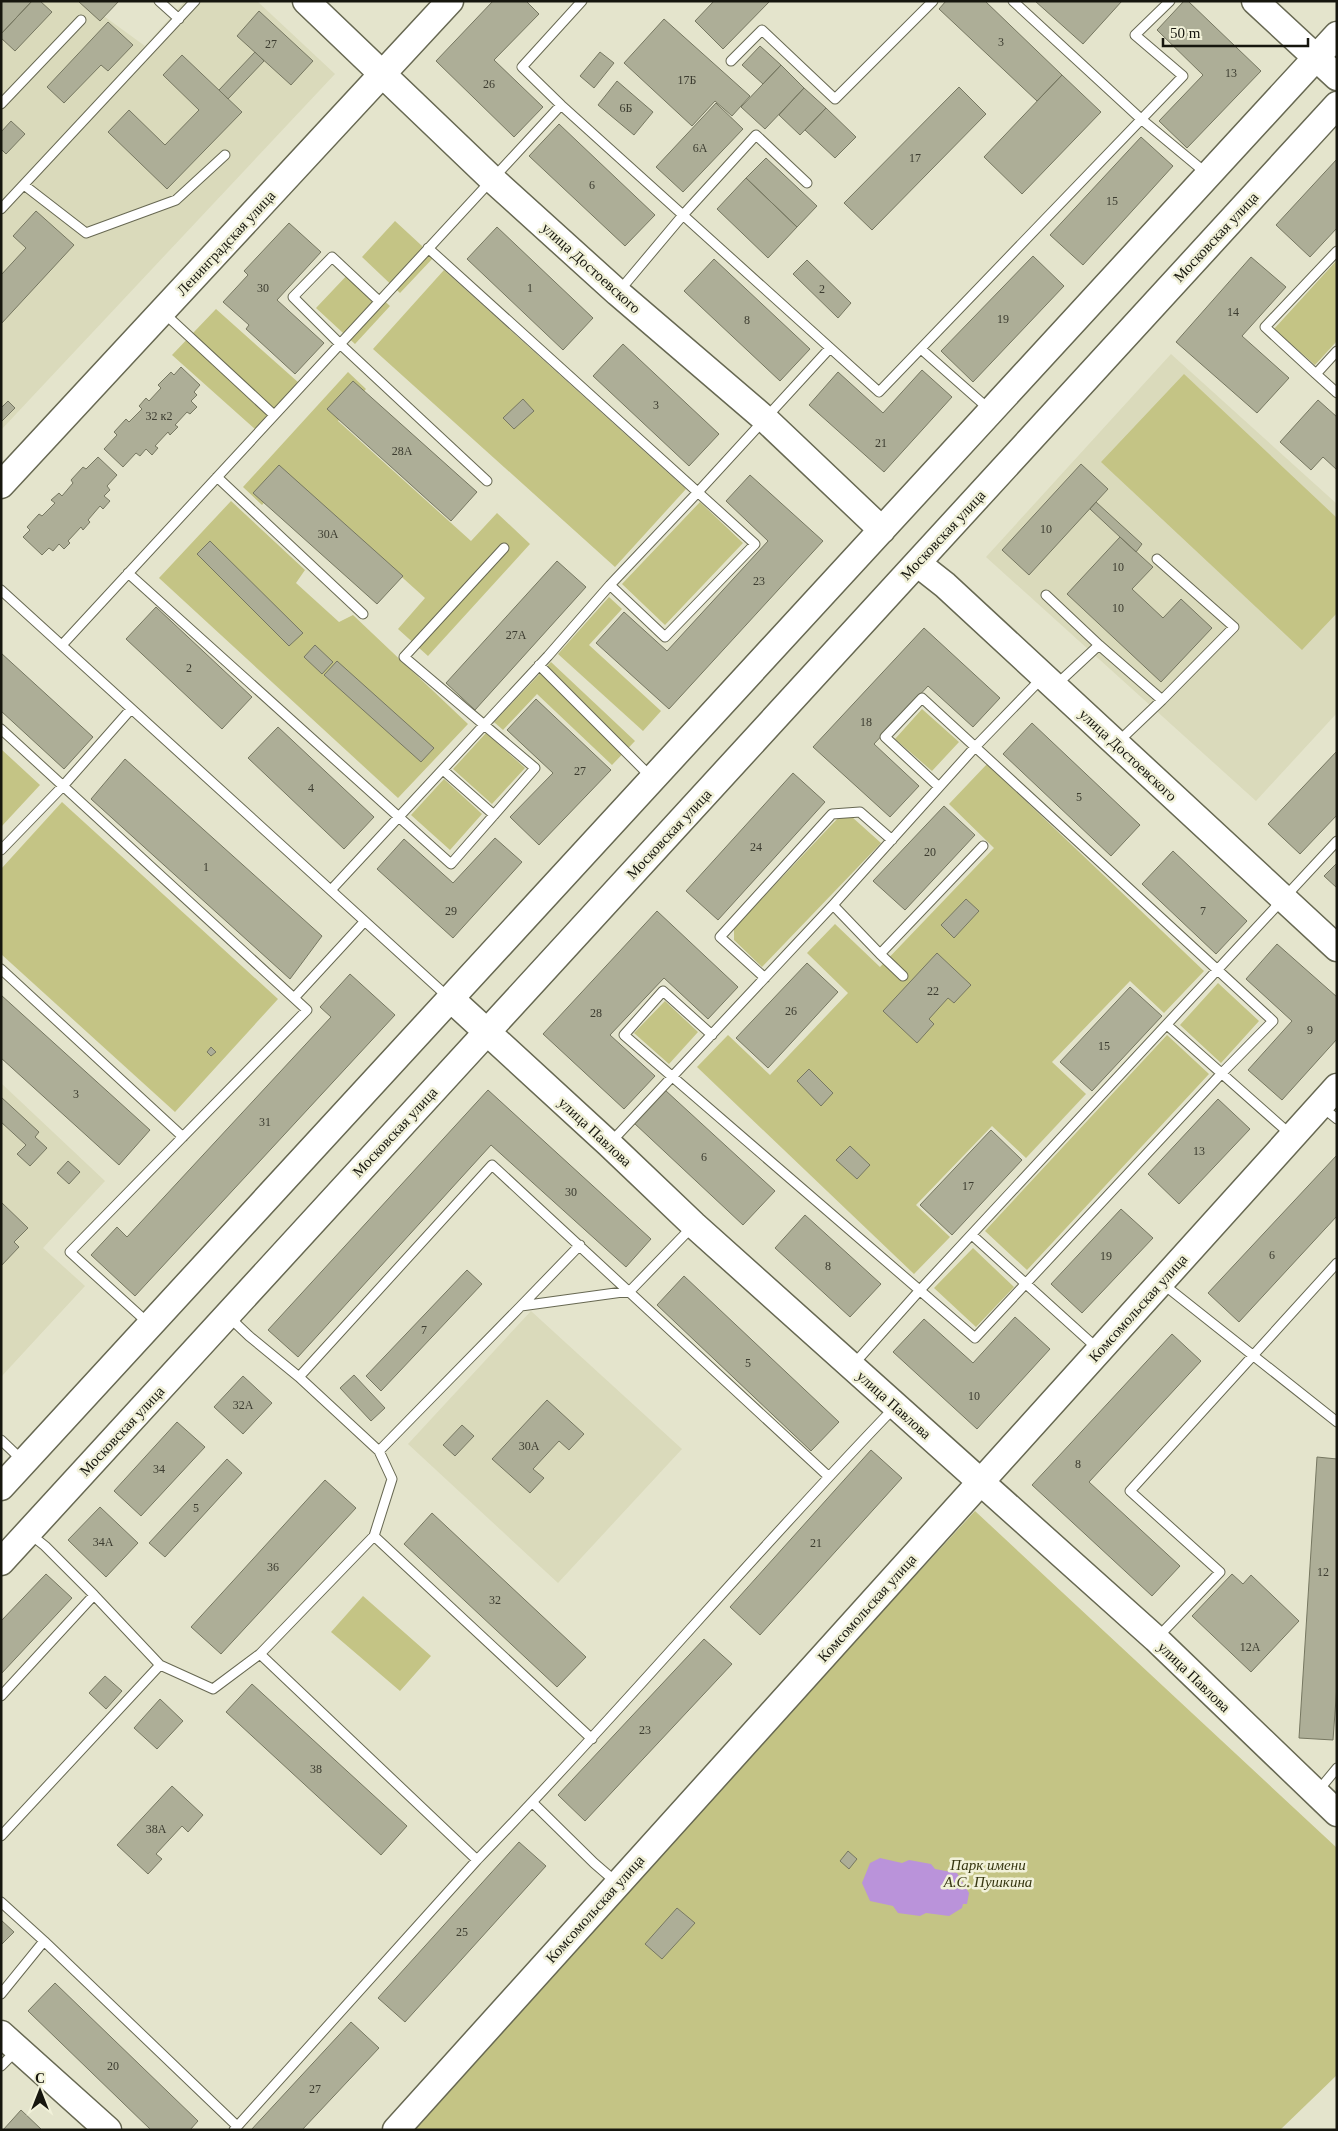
<svg xmlns="http://www.w3.org/2000/svg" width="1338" height="2131" font-family="Georgia,serif">
  <style>
    .built { fill: #dadabb }
    .green { fill: #c4c485 }
    .water { fill: #ba93da }
    .building { fill: #adae97; stroke: #767761 }
    .lines { fill: none; stroke-linecap: round; stroke-linejoin: round }
    .lane-casing { stroke: #676852; stroke-width: 11 }
    .secondary-casing { stroke: #676852; stroke-width: 29 }
    .lane { stroke: #fff; stroke-width: 9 }
    .secondary { stroke: #fff; stroke-width: 26 }
    .labels { text-anchor: middle; stroke-width: 5; stroke-linejoin: round; paint-order: stroke }
    .number-label { font-size: 12px; fill: #3c3c30 }
    .street-label { font-size: 15px; fill: #16160e; stroke: #f1f1d9 }
    .park-label { font-size: 15px; font-style: italic; fill: #363611; stroke: #f1f1d9 }
  </style>
  <rect width="100%" height="100%" fill="#e4e4cc"/>
  <path class="built" d="M1,1H83L145,46L185,1H257L335,74L1,430Z
    M1171,354L1337,504V713L1256,801L986,557Z
    M1,1083L105,1181L43,1248L85,1286L1,1377Z
    M531,1311L682,1449L558,1583L408,1444Z"/>
  <path class="green" d="M395,221L434,257L400,293L362,257Z
    M1337,260V341L1315,365L1274,329Z
    M444,270L686,489L615,567L373,349Z
    M351,271L390,306L355,344L316,308Z
    M216,309L299,383L256,430L172,355Z
    M348,372L366,389L338,421L471,541L497,513L530,544L428,656L398,629L425,598L289,475L262,505L243,487Z
    M1184,374L1337,518V613L1302,650L1101,462Z
    M231,501L305,570L296,583L339,622L353,615L468,724L398,798L159,578Z
    M700,502L743,543L665,625L622,584Z
    M609,597L622,609L589,645L661,711L643,731L558,654Z
    M551,662L635,741L612,765L537,694L503,730L494,722Z
    M922,709L959,742L932,771L895,739Z
    M486,733L525,768L492,804L453,769Z
    M1,749L40,785L1,827Z
    M987,764L1204,971L1164,1013L1130,981L1052,1062L1086,1094L1026,1158L992,1126L916,1205L950,1237L914,1274L697,1067L728,1035L770,1075L848,993L807,953L835,924L880,967L994,848L949,804Z
    M444,779L482,814L450,850L411,815Z
    M62,802L278,999L175,1112L1,954V869Z
    M852,817L881,843L762,967L734,940V928L838,818Z
    M1218,983L1259,1021L1221,1063L1180,1025Z
    M665,1001L698,1032L669,1064L634,1033Z
    M1167,1035L1209,1074L1027,1270L985,1231Z
    M973,1248L1014,1287L976,1327L934,1288Z
    M975,1511L1337,1848V2075L1280,2130H404Z
    M363,1596L431,1656L400,1691L331,1632Z"/>
  <path class="water" d="M880,1858L902,1863L909,1860L931,1864L935,1869L957,1873L969,1893L967,1904H963L962,1908L949,1916L926,1913L920,1916L898,1913L893,1906L870,1901L862,1883L870,1863Z"/>
  <path class="building" d="M1,1H32L1,34Z
    M32,1H40L52,12L15,51L1,38V34Z
    M78,1H119L100,21Z
    M493,1H526L539,14L494,60L543,107L514,137L436,61Z
    M714,1H770L723,49L695,21Z
    M946,1H985L1062,75L1037,101L939,9Z
    M1035,1H1122L1083,44Z
    M1184,1H1188L1261,71L1187,148L1159,121L1203,75L1157,30Z
    M259,11L313,61L291,85L237,36Z
    M664,19L750,96L732,116L715,101L692,126L624,63Z
    M108,22L133,45L108,71L101,65L64,103L47,87Z
    M760,46L781,65L763,84L742,65Z
    M255,52L264,61L228,99L219,90Z
    M600,52L614,63L594,88L580,76Z
    M182,55L242,112L167,189L108,132L129,110L165,145L199,110L163,75Z
    M781,65L804,88L765,129L741,107Z
    M1062,75L1101,112L1022,194L984,157Z
    M617,81L653,112L634,135L598,105Z
    M959,87L986,114L872,230L844,203Z
    M804,88L826,108L800,135L779,115Z
    M716,103L743,129L683,192L656,167Z
    M826,108L856,137L835,158L805,130Z
    M11,121L25,134L6,154L1,149V132Z
    M559,124L655,215L625,246L529,156Z
    M1141,137L1173,166L1083,265L1050,235Z
    M766,158L817,206L797,227L746,178Z
    M1337,159V228L1310,257L1276,225Z
    M746,178L797,227L768,258L717,209Z
    M36,211L74,245L1,324V275L26,248L13,236Z
    M289,223L321,252L277,300L324,343L295,374L246,329L249,325L223,302L248,275L244,271Z
    M497,227L593,318L563,350L467,259Z
    M1033,256L1064,286L973,382L941,351Z
    M1251,257L1286,287L1242,336L1289,378L1257,413L1176,342Z
    M714,259L810,349L780,381L684,291Z
    M807,260L851,303L838,318L793,274Z
    M623,344L719,434L689,466L593,376Z
    M181,367L200,385L194,392L197,395L191,401L197,407L190,414L187,412L175,425L178,427L170,435L168,432L155,446L158,448L152,455L146,449L140,456L136,453L123,467L104,449L117,435L114,432L126,419L129,422L142,409L139,406L146,398L149,401L161,388L158,385L171,372L174,375Z
    M922,370L952,397L884,472L809,405L838,372L883,413Z
    M353,381L477,492L451,521L327,409Z
    M523,399L534,411L514,429L503,418Z
    M1318,400L1337,417V470L1323,457L1311,470L1280,442Z
    M8,401L15,408L1,422V408Z
    M98,457L117,475L107,486L110,490L104,496L110,501L103,509L100,506L88,520L90,522L83,530L81,527L68,541L70,543L64,549L59,544L53,551L49,548L42,555L23,537L30,530L27,527L39,514L42,516L55,503L51,500L59,493L62,496L73,483L71,480L83,467L86,469Z
    M1081,464L1108,489L1029,575L1002,550Z
    M279,465L403,576L377,604L253,493Z
    M750,475L823,541L669,709L596,643L624,612L667,651L768,541L726,501Z
    M1096,502L1142,544L1136,552L1090,509Z
    M1120,537L1153,567L1132,589L1163,618L1181,599L1212,628L1161,682L1067,594Z
    M210,541L303,633L289,646L197,554Z
    M557,561L586,587L475,710L446,683Z
    M156,607L252,697L222,729L126,639Z
    M924,628L1000,698L973,727L928,686L900,716L874,744L919,786L890,817L813,747Z
    M315,645L333,662L322,674L304,657Z
    M1,653L93,737L64,769L1,711Z
    M337,661L434,748L421,762L324,675Z
    M536,699L611,770L539,845L510,817L553,773L507,730Z
    M1032,723L1140,825L1111,856L1003,754Z
    M278,727L374,817L344,849L248,758Z
    M1337,751V815L1300,854L1268,824Z
    M125,759L322,936L290,979L91,799Z
    M793,773L825,802L718,920L686,891Z
    M944,806L975,835L905,910L873,881Z
    M495,838L522,862L453,938L377,869L404,839L453,883Z
    M1173,851L1247,921L1216,954L1142,884Z
    M1337,863V888L1324,876Z
    M966,899L979,911L954,938L941,925Z
    M657,911L738,987L708,1019L664,978L610,1035L655,1076L624,1109L543,1034Z
    M1277,944L1337,997V1039L1282,1100L1248,1070L1292,1021L1246,979Z
    M937,953L971,985L954,1003L948,998L938,1009L929,1019L934,1024L917,1043L883,1011Z
    M807,963L838,992L768,1068L736,1038Z
    M350,974L395,1015L135,1296L91,1255L117,1227L127,1237L331,1017L320,1007Z
    M1130,987L1162,1016L1092,1091L1060,1062Z
    M1,995L150,1130L119,1165L1,1058Z
    M211,1047L216,1052L211,1056L207,1052Z
    M809,1069L833,1093L821,1106L797,1081Z
    M488,1090L651,1239L626,1267L491,1145L298,1357L268,1330Z
    M665,1090L775,1191L743,1225L634,1123Z
    M1,1097L39,1132L35,1137L47,1148L30,1166L17,1154L26,1145L1,1122Z
    M1218,1099L1250,1129L1179,1204L1148,1174Z
    M991,1130L1022,1160L952,1235L920,1205Z
    M850,1146L870,1165L857,1179L836,1160Z
    M1337,1155V1216L1239,1322L1208,1293Z
    M68,1161L80,1172L69,1184L57,1173Z
    M1,1202L28,1228L14,1242L19,1247L1,1266Z
    M1121,1209L1153,1238L1082,1313L1051,1284Z
    M805,1215L881,1284L850,1317L775,1248Z
    M467,1270L482,1284L381,1391L366,1376Z
    M684,1276L839,1422L811,1451L657,1305Z
    M1015,1317L1050,1349L977,1429L893,1352L924,1319L973,1363Z
    M1172,1334L1201,1361L1089,1482L1180,1566L1152,1596L1032,1485Z
    M354,1375L385,1408L371,1421L340,1388Z
    M243,1376L272,1403L243,1434L214,1407Z
    M547,1400L584,1434L569,1450L559,1441L533,1469L544,1478L530,1493L492,1459Z
    M177,1422L205,1447L141,1516L114,1491Z
    M462,1425L474,1436L455,1456L443,1445Z
    M871,1450L902,1478L760,1635L730,1607Z
    M1317,1457L1337,1459V1685L1333,1740L1299,1738Z
    M227,1459L242,1473L165,1557L149,1543Z
    M325,1480L356,1508L221,1654L191,1627Z
    M100,1507L138,1543L106,1577L68,1540Z
    M432,1513L586,1657L557,1687L404,1544Z
    M46,1574L72,1598L1,1674V1621Z
    M1232,1574L1243,1584L1251,1575L1299,1621L1251,1672L1192,1616Z
    M704,1639L732,1664L585,1821L558,1795Z
    M105,1676L122,1691L106,1709L89,1693Z
    M252,1684L407,1826L381,1855L226,1712Z
    M160,1699L183,1721L157,1749L134,1728Z
    M172,1786L203,1815L188,1832L182,1826L156,1854L162,1859L148,1874L117,1845Z
    M519,1842L546,1866L405,2022L378,1998Z
    M848,1851L857,1859L849,1869L840,1861Z
    M677,1908L695,1923L662,1959L645,1944Z
    M1,1920L14,1932L1,1945Z
    M55,1983L198,2121L190,2130H151L28,2011Z
    M351,2022L379,2048L302,2130H251Z
    M21,2110L42,2130H3Z"/>
  <g class="lines">
    <defs>
      <path id="lane" d="M159,1L179,19
        M582,1L522,67L561,105L879,392L1183,76L1135,35L1170,1
        M1013,1L1141,119L1206,173
        M731,61L762,30L835,99L933,1
        M1,104L81,20
        M24,185L86,233L176,200L225,155
        M1,209L195,1
        M428,248L755,544L665,637L610,585
        M620,290L683,215L756,135L807,183
        M379,301L332,257L293,297L340,344L487,481
        M164,313L274,415
        M921,349L990,410
        M1337,351L1316,374L1337,393
        M1316,374L1265,327L1337,251
        M217,477L363,614
        M128,573L451,864L535,768L404,657L504,548
        M1,590L448,997
        M1046,595L1099,645L1056,685
        M62,645L561,105
        M1099,645L1162,700
        M539,665L652,778
        M1,729L307,1010L70,1252L148,1323
        M1118,742L1162,700L1234,627L1157,559
        M443,770L494,815
        M1,850L63,786L131,709
        M331,890L548,656L610,585L698,492L830,348
        M833,905L880,954L983,846
        M880,954L903,976
        M1,969L183,1137
        M765,978L720,937L832,814L860,812L892,840
        M294,998L364,922
        M1167,1025L1290,1134
        M712,1035L663,991L624,1035L975,1338L1222,1073L1273,1021L922,698L885,737L939,787
        M1322,1107L1337,1119
        M611,1142L833,905L976,746L1041,679
        M972,1235L1098,1349
        M1163,1284L1337,1422
        M521,1306L580,1245
        M228,1316L249,1336L299,1377L379,1451L392,1479L374,1536L260,1654
        M853,1365L920,1290L1337,841
        M299,1377L492,1165L828,1476
        M1,1440L22,1460
        M379,1451L521,1306L630,1291L692,1227
        M374,1536L592,1739
        M94,1595L160,1665
        M1158,1637L1220,1572L1130,1491L1337,1263
        M1,1696L94,1595L45,1546L30,1534
        M1318,1791L1337,1768
        M533,1803L594,1863L616,1882
        M1,1836L160,1665L213,1689L260,1654L477,1860L234,2130
        M477,1860C620,1713 751,1556 894,1408
        M1,1902L44,1941L1,1994
        M44,1941L237,2126
        M1,2066L16,2051"/>
      <path id="secondary" d="M306,1L492,179L618,293L765,419L882,530
        M1255,1L1337,77
        M1,485L450,1
        M917,563L945,585L1337,948
        M450,998L609,1144L694,1225L1156,1639L1337,1813
        M1,1487L1337,35
        M1,1562L1337,105
        M1,2034L108,2130
        M396,2130L1337,1087"/>
    </defs>
    <use href="#lane" class="lane-casing"/>
    <use href="#secondary" class="secondary-casing"/>
    <use href="#lane" class="lane"/>
    <use href="#secondary" class="secondary"/>
  </g>
  <g class="labels">
    <g class="number-label">
      <text x="1001" y="46">3</text>
      <text x="271" y="48">27</text>
      <text x="1231" y="77">13</text>
      <text x="687" y="84">17Б</text>
      <text x="489" y="88">26</text>
      <text x="626" y="112">6Б</text>
      <text x="700" y="152">6А</text>
      <text x="915" y="162">17</text>
      <text x="592" y="189">6</text>
      <text x="1112" y="205">15</text>
      <text x="263" y="292">30</text>
      <text x="530" y="292">1</text>
      <text x="822" y="293">2</text>
      <text x="1233" y="316">14</text>
      <text x="1003" y="323">19</text>
      <text x="747" y="324">8</text>
      <text x="656" y="409">3</text>
      <text x="159" y="420">32 к2</text>
      <text x="881" y="447">21</text>
      <text x="402" y="455">28А</text>
      <text x="1046" y="533">10</text>
      <text x="328" y="538">30А</text>
      <text x="1118" y="571">10</text>
      <text x="759" y="585">23</text>
      <text x="1118" y="612">10</text>
      <text x="516" y="639">27А</text>
      <text x="189" y="672">2</text>
      <text x="866" y="726">18</text>
      <text x="580" y="775">27</text>
      <text x="311" y="792">4</text>
      <text x="1079" y="801">5</text>
      <text x="756" y="851">24</text>
      <text x="930" y="856">20</text>
      <text x="206" y="871">1</text>
      <text x="451" y="915">29</text>
      <text x="1203" y="915">7</text>
      <text x="933" y="995">22</text>
      <text x="791" y="1015">26</text>
      <text x="596" y="1017">28</text>
      <text x="1310" y="1034">9</text>
      <text x="1104" y="1050">15</text>
      <text x="76" y="1098">3</text>
      <text x="265" y="1126">31</text>
      <text x="1199" y="1155">13</text>
      <text x="704" y="1161">6</text>
      <text x="968" y="1190">17</text>
      <text x="571" y="1196">30</text>
      <text x="1272" y="1259">6</text>
      <text x="1106" y="1260">19</text>
      <text x="828" y="1270">8</text>
      <text x="424" y="1334">7</text>
      <text x="748" y="1367">5</text>
      <text x="974" y="1400">10</text>
      <text x="243" y="1409">32А</text>
      <text x="529" y="1450">30А</text>
      <text x="1078" y="1468">8</text>
      <text x="159" y="1473">34</text>
      <text x="196" y="1512">5</text>
      <text x="103" y="1546">34А</text>
      <text x="816" y="1547">21</text>
      <text x="273" y="1571">36</text>
      <text x="1323" y="1576">12</text>
      <text x="495" y="1604">32</text>
      <text x="1250" y="1651">12А</text>
      <text x="645" y="1734">23</text>
      <text x="316" y="1773">38</text>
      <text x="156" y="1833">38А</text>
      <text x="462" y="1936">25</text>
      <text x="113" y="2070">20</text>
      <text x="315" y="2093">27</text>
    </g>
    <g class="street-label">
      <text transform="translate(1216 237) rotate(-47)" y="5">Московская улица</text>
      <text transform="translate(226 243) rotate(-47)" y="5">Ленинградская улица</text>
      <text transform="translate(591 268) rotate(42)" y="5">улица Достоевского</text>
      <text transform="translate(943 535) rotate(-47)" y="5">Московская улица</text>
      <text transform="translate(1128 755) rotate(43)" y="5">улица Достоевского</text>
      <text transform="translate(669 834) rotate(-47)" y="5">Московская улица</text>
      <text transform="translate(395 1132) rotate(-47)" y="5">Московская улица</text>
      <text transform="translate(595 1132) rotate(43)" y="5">улица Павлова</text>
      <text transform="translate(1138 1308) rotate(-48)" y="5">Комсомольская улица</text>
      <text transform="translate(894 1405) rotate(42)" y="5">улица Павлова</text>
      <text transform="translate(122 1431) rotate(-47)" y="5">Московская улица</text>
      <text transform="translate(867 1608) rotate(-48)" y="5">Комсомольская улица</text>
      <text transform="translate(1194 1677) rotate(44)" y="5">улица Павлова</text>
      <text transform="translate(595 1909) rotate(-48)" y="5">Комсомольская улица</text>
    </g>
    <g class="park-label">
      <text x="988" y="1870">Парк имени<tspan x="988" dy="17">А.С. Пушкина</tspan></text>
    </g>
  </g>
  <rect width="1338" height="2131" fill="none" stroke="#16160e" stroke-width="5"/>
  <g transform="translate(40 2091)" stroke="#f1f1d9" stroke-width="4" paint-order="stroke">
  <path d="M0-4L9 19L0 12L-9 19Z" fill="#16160e"/>
  <text y="-8" font-size="14" font-weight="bold" text-anchor="middle" fill="#16160e">С</text>
  </g>
  <path d="M1163 38v8h145v-8" fill="none" stroke="#16160e" stroke-width="2.5"/>
  <text x="1170" y="38" font-size="15" fill="#16160e" stroke="#f1f1d9" stroke-width="4" paint-order="stroke">50 m</text>
</svg>
